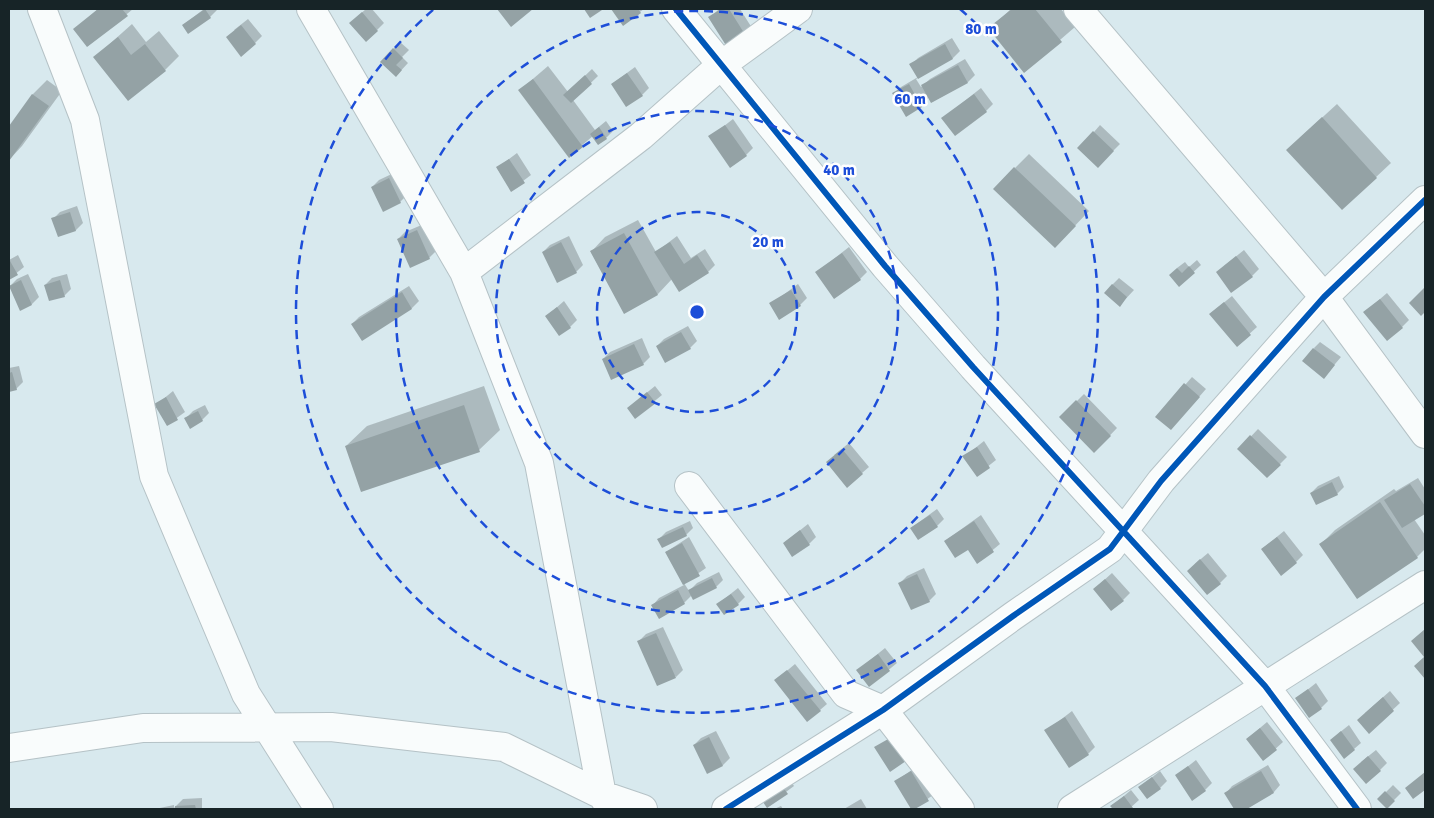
<svg xmlns="http://www.w3.org/2000/svg" width="1434" height="818" font-family="Signika,sans-serif">
  <style>
    .shadow { fill: #0003 }
    .building { fill: #94a2a5 }
    .lines { fill: none; stroke-linecap: round; stroke-linejoin: round }
    .street-casing { stroke: #b5c2c6; stroke-width: 30 }
    .street { stroke: #f9fcfc; stroke-width: 28 }
    .cycleway-casing { stroke: #fff; stroke-width: 9 }
    .cycleway { stroke: #0057b8; stroke-width: 6 }
    .ring { fill: none; stroke: #1d4ed8; stroke-width: 2.5; stroke-dasharray: 9 6 }
    .centre { fill: #1d4ed8; stroke: #fff; stroke-width: 2.5 }
    .ring-label { font-size: 15px; text-anchor: middle; font-weight: bold; fill: #1d4ed8; stroke: #fff; stroke-width: 5; stroke-linejoin: round; paint-order: stroke }
  </style>
  <rect width="100%" height="100%" fill="#d8e9ee"/>
  <path class="shadow" d="M98,9H133L88,46L75,29Z
    M204,9L217,10L210,17L183,25Z
    M366,9H372L384,23L377,30L358,16Z
    M612,9H644L623,24Z
    M719,9H740L752,28L745,35L710,18Z
    M1011,9H1061L1075,27L1024,71L990,28Z
    M248,19L262,36L255,43L234,30Z
    M132,24L146,42L159,31L179,56L165,70L95,57Z
    M952,38L960,51L953,58L916,79L921,87L930,79L965,59L975,75L968,82L932,102L929,97L921,106L894,93L901,87L918,77L911,65L918,58Z
    M400,42L409,50L402,57L408,63L396,76L381,62Z
    M548,66L568,92L592,69L598,76L573,100L595,130L606,121L613,131L606,138L593,136L569,156L520,90Z
    M635,67L649,88L642,95L612,84Z
    M47,80L62,91L22,146L9,160V129L33,94Z
    M981,88L993,104L986,111L943,118Z
    M1337,104L1391,163L1342,209L1302,136Z
    M733,119L753,148L746,155L710,137Z
    M1100,125L1120,144L1098,166L1094,132Z
    M517,153L531,175L511,190L497,168Z
    M1029,154L1089,211L1069,232L1015,168Z
    M396,172L407,195L400,202L372,187L379,180Z
    M77,206L83,223L76,230L59,236L53,219L60,212Z
    M638,220L656,252L677,236L691,258L705,249L715,265L708,272L672,279L658,294L624,312L591,252L605,237Z
    M424,224L436,251L429,258L398,239L405,232Z
    M569,236L583,265L576,272L543,252L550,245Z
    M849,247L867,272L860,279L817,272Z
    M1244,250L1259,269L1252,276L1224,266Z
    M18,255L24,267L9,279V260Z
    M1197,260L1201,265L1179,285L1177,268L1185,262L1189,267Z
    M28,274L39,297L32,304L20,309L10,286L17,279Z
    M67,274L71,289L64,296L45,285L52,278Z
    M1119,278L1134,290L1120,305L1112,285Z
    M798,284L807,298L800,305L771,304Z
    M409,286L419,301L412,308L362,340L352,324L359,317Z
    M1387,293L1409,320L1402,327L1365,312Z
    M1232,296L1257,327L1237,345L1210,314Z
    M564,301L577,320L570,327L547,316Z
    M688,326L697,341L690,348L657,346L664,339Z
    M642,338L650,357L643,364L603,359L610,352Z
    M1320,342L1341,357L1324,377L1314,348Z
    M19,366L23,382L16,389L9,390V368Z
    M1192,377L1206,389L1177,422L1157,417Z
    M484,386L500,430L479,450L346,446L367,426Z
    M655,386L662,395L635,417L628,408Z
    M173,391L185,412L167,425L156,405Z
    M1084,394L1117,428L1095,451L1061,417Z
    M205,405L209,413L202,420L186,418L193,411Z
    M1258,429L1287,457L1267,477L1239,449Z
    M984,441L996,460L977,475L964,457Z
    M849,443L869,467L862,473L834,455Z
    M1339,476L1344,487L1337,494L1311,493L1318,486Z
    M1418,478L1425,489V512L1414,519L1425,535V549L1417,557L1321,544L1335,530L1394,489L1396,491Z
    M937,509L944,519L937,526L911,528Z
    M981,515L1000,544L978,562L969,548L945,541Z
    M690,521L693,528L686,535L659,539L666,532Z
    M808,524L816,537L809,544L784,543Z
    M1284,531L1303,555L1296,562L1262,549Z
    M689,537L706,568L684,583L689,591L697,583L719,572L723,580L716,587L692,595L684,603L659,617L653,605L659,598L684,585L666,552Z
    M1208,553L1227,576L1220,583L1195,564Z
    M924,568L936,594L929,601L900,583L907,576Z
    M1112,573L1130,593L1123,600L1102,582Z
    M738,588L745,597L738,604H718Z
    M663,627L683,670L676,677L639,641L646,634Z
    M885,648L897,663L869,686L858,670Z
    M795,664L827,704L820,710L776,680Z
    M1316,683L1328,701L1321,708L1297,698Z
    M1390,691L1400,703L1369,732L1365,713Z
    M1072,711L1095,747L1088,754L1046,731Z
    M1267,722L1283,742L1264,759L1247,739Z
    M1349,725L1361,743L1354,749L1339,733Z
    M716,731L730,758L723,765L707,772L694,745L701,738Z
    M1376,750L1387,763L1380,770L1361,762Z
    M1196,760L1212,783L1205,790L1177,775Z
    M919,765L936,793L913,809L896,781Z
    M1268,765L1280,785L1274,792L1244,809H1235L1226,793L1232,786Z
    M1160,771L1167,781L1160,788L1140,787Z
    M790,780L794,786L767,806Z
    M1393,785L1401,793L1387,807L1386,792Z
    M1131,790L1139,800L1129,809H1115L1112,806Z
    M202,798V809H155L174,805V808L183,799Z
    M861,799L867,809H844Z
    M781,806L783,809H774Z"/>
  <path class="building" d="M98,9H122L128,16L87,47L73,29Z
    M205,9L211,18L188,34L182,25Z
    M497,9H533L511,27Z
    M584,9H601L602,10L590,18Z
    M611,9H638L641,13L623,26Z
    M721,9H729L746,36L727,47L708,17Z
    M1012,9H1035L1062,42L1024,73L988,28Z
    M362,12L378,31L366,42L349,23Z
    M241,25L256,44L241,57L226,37Z
    M118,37L131,55L145,44L166,71L128,101L93,57Z
    M945,44L953,59L918,79L909,64Z
    M393,48L403,58L396,65L402,70L396,77L380,62Z
    M958,65L968,83L931,103L921,85Z
    M627,73L643,96L626,107L611,84Z
    M585,75L592,84L571,103L563,95Z
    M533,79L583,147L569,158L518,90Z
    M909,84L922,107L906,117L892,93Z
    M32,94L49,106L9,161V126Z
    M974,94L987,112L955,136L941,118Z
    M1322,117L1377,178L1342,210L1286,150Z
    M725,125L747,156L730,168L708,136Z
    M599,127L607,139L598,145L590,134Z
    M1093,131L1114,151L1098,168L1077,148Z
    M509,159L525,183L511,192L496,167Z
    M1014,167L1076,226L1055,248L993,189Z
    M389,178L401,203L383,212L371,187Z
    M70,212L76,231L58,237L51,218Z
    M417,230L430,259L410,268L397,239Z
    M624,233L658,295L624,314L590,251Z
    M561,242L577,273L557,283L542,252Z
    M670,242L684,264L697,255L709,273L679,292L654,252Z
    M842,253L861,280L834,299L815,272Z
    M1236,256L1253,277L1231,293L1216,272Z
    M10,261L18,275L9,280V262Z
    M1189,266L1195,273L1179,287L1169,275L1177,268L1182,273Z
    M21,280L32,305L20,311L9,286Z
    M60,280L65,297L49,301L44,285Z
    M1112,284L1127,297L1120,307L1104,293Z
    M1425,287V312L1421,316L1409,303Z
    M791,290L801,306L779,320L769,303Z
    M402,292L412,309L362,341L351,324Z
    M1380,299L1403,328L1387,341L1363,312Z
    M1224,302L1251,335L1237,347L1209,314Z
    M557,307L571,328L559,336L545,316Z
    M681,332L691,349L665,363L656,346Z
    M634,344L644,365L611,380L602,359Z
    M1313,348L1335,365L1324,379L1302,361Z
    M12,372L17,390L9,392V373Z
    M1184,383L1200,397L1171,430L1155,417Z
    M647,392L656,403L635,419L627,408Z
    M166,397L178,420L167,426L154,404Z
    M1076,400L1111,436L1094,453L1059,417Z
    M464,405L480,452L361,492L345,446Z
    M198,411L203,421L190,429L184,418Z
    M1250,435L1281,465L1267,478L1237,449Z
    M977,447L990,468L977,477L962,456Z
    M842,449L863,474L847,488L826,462Z
    M1332,482L1338,495L1316,505L1310,493Z
    M1410,484L1425,506V514L1402,528L1384,500Z
    M1380,502L1418,558L1357,599L1319,544Z
    M930,515L938,527L918,540L910,528Z
    M974,521L994,552L977,564L968,550L955,558L944,541Z
    M683,527L687,536L662,548L657,539Z
    M800,530L810,545L792,557L783,543Z
    M1277,537L1297,563L1281,576L1261,549Z
    M682,543L700,576L683,585L665,552Z
    M1200,559L1221,584L1207,595L1187,571Z
    M917,574L930,602L911,610L898,583Z
    M712,578L717,588L693,600L688,590Z
    M1105,579L1124,601L1111,611L1093,589Z
    M678,590L685,604L659,619L651,605Z
    M731,594L739,605L724,615L716,604Z
    M1425,629V679L1414,666L1424,657L1411,641Z
    M656,633L676,678L657,686L637,641Z
    M878,654L890,671L869,687L856,670Z
    M787,670L821,711L807,722L774,680Z
    M1308,689L1322,709L1309,718L1295,698Z
    M1383,697L1394,711L1369,734L1357,720Z
    M1065,717L1089,755L1069,768L1044,730Z
    M1260,728L1277,750L1263,761L1246,739Z
    M1341,731L1355,750L1344,759L1330,740Z
    M709,737L723,766L707,774L693,745Z
    M890,738L906,761L890,772L874,747Z
    M1368,756L1381,771L1366,784L1353,769Z
    M1188,766L1206,791L1192,801L1175,775Z
    M911,771L929,801L915,809H911L894,781Z
    M1261,771L1274,793L1247,809H1234L1224,793Z
    M1425,772V790L1413,799L1405,788Z
    M1152,777L1161,789L1147,799L1138,787Z
    M782,786L788,794L767,808L761,799Z
    M1385,791L1395,801L1387,809L1377,799Z
    M1124,796L1133,808L1113,809L1110,806Z
    M195,805L196,809H175V806Z"/>
  <g class="lines">
    <defs>
      <path id="street" d="M42,9L85,120L154,476L246,694L319,809
        M311,9L464,272L539,463L602,795
        M676,9L885,266L973,367L1265,686L1357,809
        M1078,9L1324,297L1425,434
        M464,272L641,136L720,66L798,9
        M689,486L846,694L883,710L960,809
        M9,748L143,728L331,727L504,747L602,795
        M611,809L602,795L643,809
        M726,809L883,710L1013,616L1110,549L1161,481L1324,297L1425,200
        M1072,809L1425,585"/>
    </defs>
    <use href="#street" class="street-casing"/>
    <use href="#street" class="street"/>
    <defs>
      <path id="cycleway" d="M676,9L885,266L973,367L1265,686L1357,809
        M726,809L883,710L1013,616L1110,549L1161,481L1324,297L1425,200"/>
    </defs>
    <use href="#cycleway" class="cycleway-casing"/>
    <use href="#cycleway" class="cycleway"/>
  </g>
  <g class="ring">
    <circle cx="697" cy="312" r="100"/>
    <circle cx="697" cy="312" r="201"/>
    <circle cx="697" cy="312" r="301"/>
    <path d="M960 9A401 401 0 1 1 434 9"/>
  </g>
  <circle cx="697" cy="312" r="8" class="centre"/>
  <g class="ring-label">
    <text x="981" y="34">80 m</text>
    <text x="910" y="104">60 m</text>
    <text x="839" y="175">40 m</text>
    <text x="768" y="247">20 m</text>
  </g>
  <rect width="1434" height="818" fill="none" stroke="#172427" stroke-width="20"/>
</svg>
